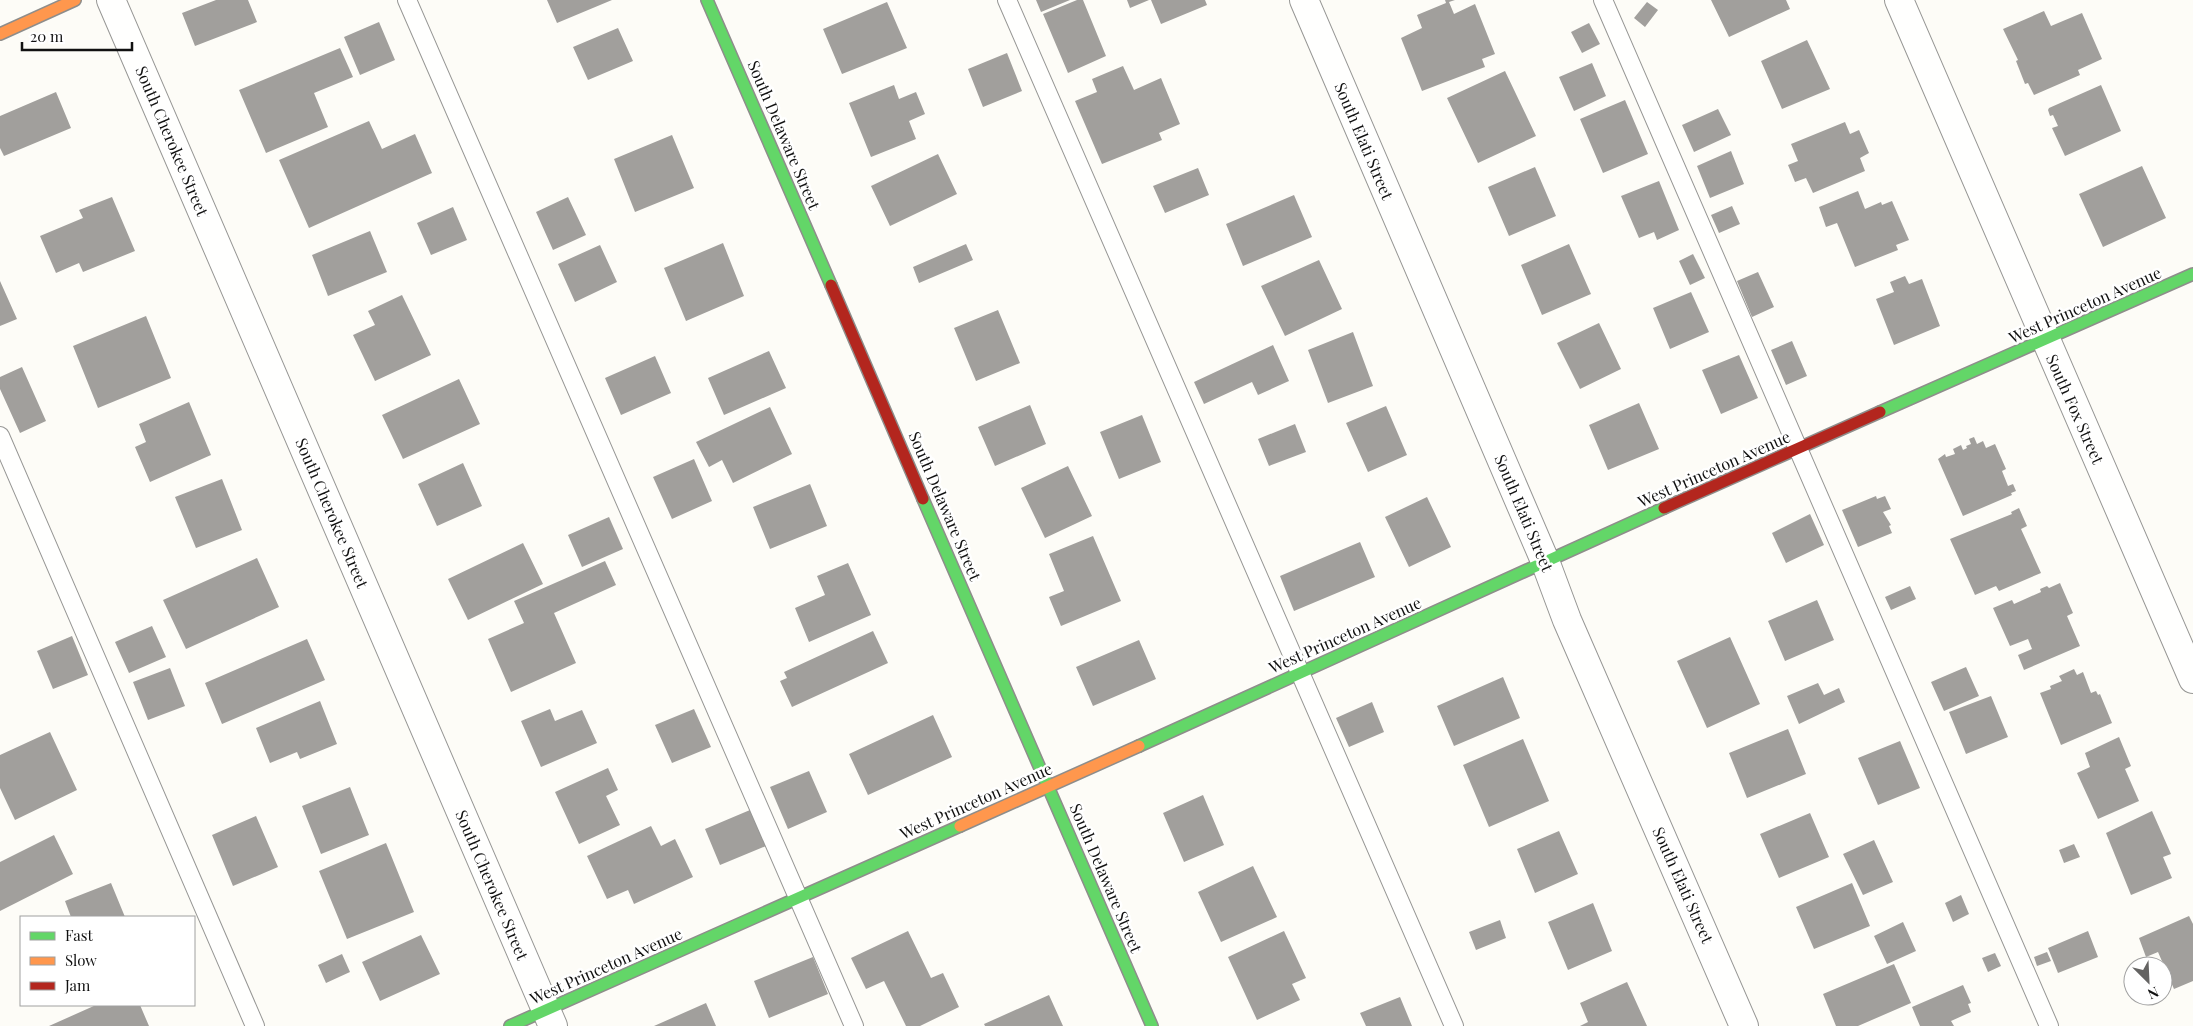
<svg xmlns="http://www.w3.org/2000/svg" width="2193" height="1026" font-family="'Playfair Display',serif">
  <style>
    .building { fill: #a19f9c }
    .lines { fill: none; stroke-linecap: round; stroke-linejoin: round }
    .lane-casing { stroke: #979795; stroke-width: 20 }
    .street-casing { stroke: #979795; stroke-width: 30 }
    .fast-casing { stroke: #8e8d8b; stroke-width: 14 }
    .slow-casing { stroke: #8e8d8b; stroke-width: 14 }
    .jam-casing { stroke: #8e8d8b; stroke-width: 14 }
    .lane { stroke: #fffffe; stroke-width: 18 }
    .street { stroke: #fffffe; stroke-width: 28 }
    .fast { stroke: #63d668; stroke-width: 11 }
    .slow { stroke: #ff974d; stroke-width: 11 }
    .jam { stroke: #b3261e; stroke-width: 11 }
    .labels { text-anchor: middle; stroke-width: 5; stroke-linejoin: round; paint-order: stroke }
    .street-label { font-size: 16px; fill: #111; stroke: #fff }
  </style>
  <rect width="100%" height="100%" fill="#fdfcf7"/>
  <path class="building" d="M216,0H248L257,22L195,46L182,13Z
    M547,0H612L557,23Z
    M1036,0H1070L1041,12Z
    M1077,0H1083L1106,56L1068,73L1043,14Z
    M1127,0H1149L1130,8Z
    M1151,0H1205L1207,5L1161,24Z
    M1445,0H1455L1449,2L1454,14L1475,4L1495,54L1482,59L1485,67L1422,91L1401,38L1422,28L1417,15L1446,3Z
    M1711,0H1786L1790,9L1729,37Z
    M887,2L907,48L842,74L823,29Z
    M1647,2L1658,10L1645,27L1634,18Z
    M2044,11L2051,26L2082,13L2102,59L2078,70L2080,75L2034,95L2028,83L2025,84L2016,61L2018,60L2003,29Z
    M379,22L395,60L360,75L344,37Z
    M1589,23L1600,44L1582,53L1571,32Z
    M618,28L633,61L588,80L573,47Z
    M1807,40L1830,89L1782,109L1761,61Z
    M340,48L353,77L314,93L328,127L266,153L239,90Z
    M1007,53L1022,91L983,107L968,69Z
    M1592,63L1606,96L1574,111L1559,77Z
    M1123,66L1134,90L1161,78L1180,124L1159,133L1162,140L1102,164L1075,101L1097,92L1092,79Z
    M1505,71L1536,136L1478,163L1447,98Z
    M894,85L899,99L916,92L925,114L909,121L916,139L871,157L849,103Z
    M2101,85L2121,131L2065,156L2052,128L2058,126L2053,115L2050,116L2048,110L2049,108Z
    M56,92L71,128L4,156L0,148V116Z
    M1625,100L1648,154L1603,173L1580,119Z
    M1718,109L1731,135L1694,152L1682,125Z
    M369,121L382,149L415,134L432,173L309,228L279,160Z
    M1845,122L1850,134L1859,130L1869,153L1860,158L1865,171L1813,193L1806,178L1795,182L1788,165L1798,161L1791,144Z
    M672,135L694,188L635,212L614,159Z
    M1731,151L1744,184L1710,198L1697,166Z
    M938,154L957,194L890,226L871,186Z
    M2142,166L2166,218L2103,247L2079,194Z
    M1535,167L1556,216L1509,236L1488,187Z
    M1198,168L1209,195L1165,213L1153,186Z
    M1659,181L1679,230L1657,240L1654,232L1639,238L1621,196Z
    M1858,191L1865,209L1881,202L1882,205L1892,201L1909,240L1896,245L1898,250L1855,267L1837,223L1826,227L1819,207Z
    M1294,195L1312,237L1243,266L1226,224Z
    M112,197L135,251L83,272L79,263L56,273L40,236L83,218L79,210Z
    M568,197L586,235L553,250L536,212Z
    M1732,206L1740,224L1719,233L1711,215Z
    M453,207L467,240L431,255L417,223Z
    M370,231L387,272L328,296L312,255Z
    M723,243L744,296L686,321L664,268Z
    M966,244L973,260L919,283L913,267Z
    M1569,244L1591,294L1542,315L1521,265Z
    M600,245L617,282L575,302L558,264Z
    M1693,254L1705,278L1690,285L1679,261Z
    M1319,260L1342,309L1285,336L1261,286Z
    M1758,272L1774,307L1752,317L1737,281Z
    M1905,276L1909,284L1922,279L1940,326L1894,345L1876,299L1894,292L1890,282Z
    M0,281L17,319L0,326Z
    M1691,292L1709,332L1670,349L1653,308Z
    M402,295L431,355L375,381L353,335L375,325L368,311Z
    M998,310L1020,363L976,381L954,328Z
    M146,316L171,378L98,408L73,346Z
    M1599,323L1621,369L1580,389L1557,343Z
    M1353,332L1373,386L1328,403L1308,350Z
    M1792,341L1807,376L1786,385L1771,350Z
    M1273,345L1289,381L1258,395L1252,382L1204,404L1194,382Z
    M769,351L786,388L724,415L708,378Z
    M1739,355L1758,398L1721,414L1702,370Z
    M655,356L671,393L621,415L605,378Z
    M22,367L46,421L20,433L0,389V377Z
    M459,379L480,424L403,459L382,415Z
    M189,402L211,455L150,482L135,447L146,442L139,424Z
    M1639,403L1659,449L1608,470L1589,425Z
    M1030,405L1046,444L995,466L978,427Z
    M1386,406L1407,455L1368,472L1346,423Z
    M770,407L792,454L733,483L722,460L709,467L696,442Z
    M1142,415L1161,462L1119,479L1100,432Z
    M1295,424L1306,452L1269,466L1258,439Z
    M1974,437L1977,444L1983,441L1986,448L1995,444L2006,469L2002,471L2008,486L2013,484L2016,491L2011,493L2012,495L1963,516L1938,459L1945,454L1946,457L1955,454L1953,449L1961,445L1963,450L1967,448L1966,446L1971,444L1969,439Z
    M694,459L712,501L672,519L653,477Z
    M463,463L482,506L437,526L418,484Z
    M1068,466L1092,516L1045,538L1021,488Z
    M222,479L242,530L196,548L175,497Z
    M810,484L827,526L770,549L753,507Z
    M1876,496L1877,499L1885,496L1891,509L1883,512L1891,525L1889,526L1892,533L1858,547L1842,510Z
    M1427,497L1451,547L1409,567L1385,517Z
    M2019,508L2027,526L2021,529L2041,573L1999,591L1996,586L1975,595L1950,539L2012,514L2011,512Z
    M1810,514L1824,545L1786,563L1772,533Z
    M609,517L623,549L582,567L568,535Z
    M1093,536L1121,601L1061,626L1049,597L1064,591L1049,554Z
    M1360,542L1375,577L1294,611L1280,576Z
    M523,543L543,584L468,620L448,579Z
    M257,558L279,607L186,649L163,600Z
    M605,561L616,585L554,613L576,663L511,692L488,639L524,623L514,601Z
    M848,563L871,615L809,642L795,608L825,595L817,576Z
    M2060,583L2073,613L2067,616L2080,646L2024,670L2018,655L2032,649L2028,639L2010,646L1993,608L2012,600L2014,604L2041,592L2040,589L2047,586L2049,588Z
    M1910,586L1916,599L1891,610L1885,597Z
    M1817,600L1834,640L1785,661L1768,621Z
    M152,626L166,657L129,673L115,642Z
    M873,631L888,663L792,707L780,681L787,678L784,672Z
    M72,636L88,675L53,689L37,651Z
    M1730,637L1760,704L1707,728L1677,661Z
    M307,639L325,680L222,724L205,683Z
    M1139,640L1156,679L1093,706L1076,667Z
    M1966,667L1979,696L1944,711L1931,682Z
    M170,668L185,706L148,720L133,682Z
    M2074,669L2077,675L2083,672L2091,693L2096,691L2098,695L2100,694L2112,723L2061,745L2040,693L2051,689L2050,686L2062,681L2059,676Z
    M1503,677L1520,718L1454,746L1437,706Z
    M1818,683L1824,695L1839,688L1845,702L1799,724L1787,696Z
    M1991,696L2008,737L1966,754L1949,712Z
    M320,701L337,744L300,759L297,752L270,763L256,728Z
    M1372,702L1384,732L1349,747L1336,718Z
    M550,709L555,721L582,710L597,743L541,767L521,721Z
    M694,709L711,747L672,763L655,725Z
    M933,715L952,757L868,795L849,754Z
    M1788,729L1806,774L1747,798L1729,753Z
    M50,732L77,790L15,820L0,788V755Z
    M2119,737L2131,766L2125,769L2139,801L2098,819L2077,773L2090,767L2085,753Z
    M1523,739L1549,801L1489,827L1463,765Z
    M1900,741L1920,788L1878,805L1858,758Z
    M608,768L618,790L606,796L620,825L579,844L555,792Z
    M809,771L827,812L788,829L770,787Z
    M350,787L369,835L321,854L302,806Z
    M1203,795L1224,845L1184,862L1163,813Z
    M750,810L766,846L720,865L705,829Z
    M2152,811L2171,854L2163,857L2172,878L2131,895L2106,833Z
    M1810,813L1829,857L1779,878L1760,834Z
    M256,816L278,867L233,886L212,835Z
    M651,826L661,846L675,839L693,877L634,904L628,890L607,899L587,856Z
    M1559,831L1578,874L1535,893L1517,849Z
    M54,835L73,874L0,911V862Z
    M1874,840L1893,882L1863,895L1843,854Z
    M386,843L414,912L347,939L319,871Z
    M2074,844L2080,857L2064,863L2059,850Z
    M1253,866L1277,917L1221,942L1198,892Z
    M111,883L125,917H71L65,901Z
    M1852,883L1870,926L1814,949L1796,907Z
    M1961,895L1969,914L1953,922L1945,903Z
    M1593,903L1612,951L1568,970L1548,922Z
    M2189,916L2193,924V981L2174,989L2158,952L2146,957L2139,938Z
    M1500,920L1506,938L1476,950L1469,932Z
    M1903,922L1916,951L1887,964L1874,936Z
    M908,931L931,978L943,973L959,1007L920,1026H906L884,981L866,989L851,958Z
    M1284,931L1306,978L1292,984L1300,1000L1257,1020L1228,957Z
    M2088,931L2098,957L2058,973L2048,948Z
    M421,935L440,974L380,1001L362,962Z
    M2047,952L2051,961L2037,966L2034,957Z
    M1995,953L2001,966L1988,972L1982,958Z
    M342,954L350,972L326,983L318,965Z
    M813,957L828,994L769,1018L754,981Z
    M1894,964L1911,1003L1858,1026H1836L1823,994Z
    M1627,982L1647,1026H1580L1588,1022L1580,1003Z
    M1963,985L1971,1003L1968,1004L1971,1012L1951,1021L1954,1026H1920L1912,1007Z
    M1049,995L1063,1026H985L984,1024Z
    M1400,997L1412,1026H1366L1360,1013Z
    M706,1003L716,1026H654Z
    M96,1005H140L149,1026H49Z"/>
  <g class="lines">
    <defs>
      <path id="lane" d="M407,0L854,1026
        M1007,0L1454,1026
        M1603,0L2049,1026
        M0,436L255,1026"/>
      <path id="street" d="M111,0L553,1026
        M1304,0L1545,561L1567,620L1744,1026
        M1899,0L2193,679"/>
      <path id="fast" d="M707,0L831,285
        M1880,412L2193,274
        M923,499L1152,1026
        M1139,746L1664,508
        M510,1026L960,826"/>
      <path id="slow" d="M0,34L75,0
        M960,826L1139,746"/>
      <path id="jam" d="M831,285L923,499
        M1664,508L1880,412"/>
    </defs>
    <use href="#lane" class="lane-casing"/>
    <use href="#street" class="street-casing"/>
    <use href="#fast" class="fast-casing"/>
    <use href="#slow" class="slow-casing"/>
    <use href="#jam" class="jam-casing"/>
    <use href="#lane" class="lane"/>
    <use href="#street" class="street"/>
    <use href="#fast" class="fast"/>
    <use href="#slow" class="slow"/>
    <use href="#jam" class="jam"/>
  </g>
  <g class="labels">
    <g class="street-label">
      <text transform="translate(784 135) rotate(67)" y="6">South Delaware Street</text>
      <text transform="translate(172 141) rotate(67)" y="6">South Cherokee Street</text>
      <text transform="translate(1364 141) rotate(67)" y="6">South Elati Street</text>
      <text transform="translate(2085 305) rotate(-24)" y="6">West Princeton Avenue</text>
      <text transform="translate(2075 409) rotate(66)" y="6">South Fox Street</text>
      <text transform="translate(1714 469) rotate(-24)" y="6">West Princeton Avenue</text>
      <text transform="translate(945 506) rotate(67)" y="6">South Delaware Street</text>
      <text transform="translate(332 513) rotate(67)" y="6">South Cherokee Street</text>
      <text transform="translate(1524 513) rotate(67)" y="6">South Elati Street</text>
      <text transform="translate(1345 635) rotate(-24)" y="6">West Princeton Avenue</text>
      <text transform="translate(976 801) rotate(-24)" y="6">West Princeton Avenue</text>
      <text transform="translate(1106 878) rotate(67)" y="6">South Delaware Street</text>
      <text transform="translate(492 885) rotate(67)" y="6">South Cherokee Street</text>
      <text transform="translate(1683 885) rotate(66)" y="6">South Elati Street</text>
      <text transform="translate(606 966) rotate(-24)" y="6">West Princeton Avenue</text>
    </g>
  </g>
  <rect x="20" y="916" width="175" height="90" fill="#ffffff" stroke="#a0a0a0"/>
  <rect x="30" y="932" width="25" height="8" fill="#63d668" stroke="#a0a0a0"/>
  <text x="65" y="941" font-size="15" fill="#111111">Fast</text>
  <rect x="30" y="957" width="25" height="8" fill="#ff974d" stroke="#a0a0a0"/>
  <text x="65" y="966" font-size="15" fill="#111111">Slow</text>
  <rect x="30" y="982" width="25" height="8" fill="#b3261e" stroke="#a0a0a0"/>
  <text x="65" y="991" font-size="15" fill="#111111">Jam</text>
  <g transform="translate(2148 981) rotate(156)"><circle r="24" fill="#ffffff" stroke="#a0a0a0"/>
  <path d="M0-4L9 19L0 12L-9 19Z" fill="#646362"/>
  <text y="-8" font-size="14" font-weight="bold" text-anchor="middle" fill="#111111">N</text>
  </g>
  <path d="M22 42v8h110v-8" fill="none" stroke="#111111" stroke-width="2.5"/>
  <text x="30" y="42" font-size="15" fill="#111111" stroke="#ffffff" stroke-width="4" paint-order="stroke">20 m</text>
</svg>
